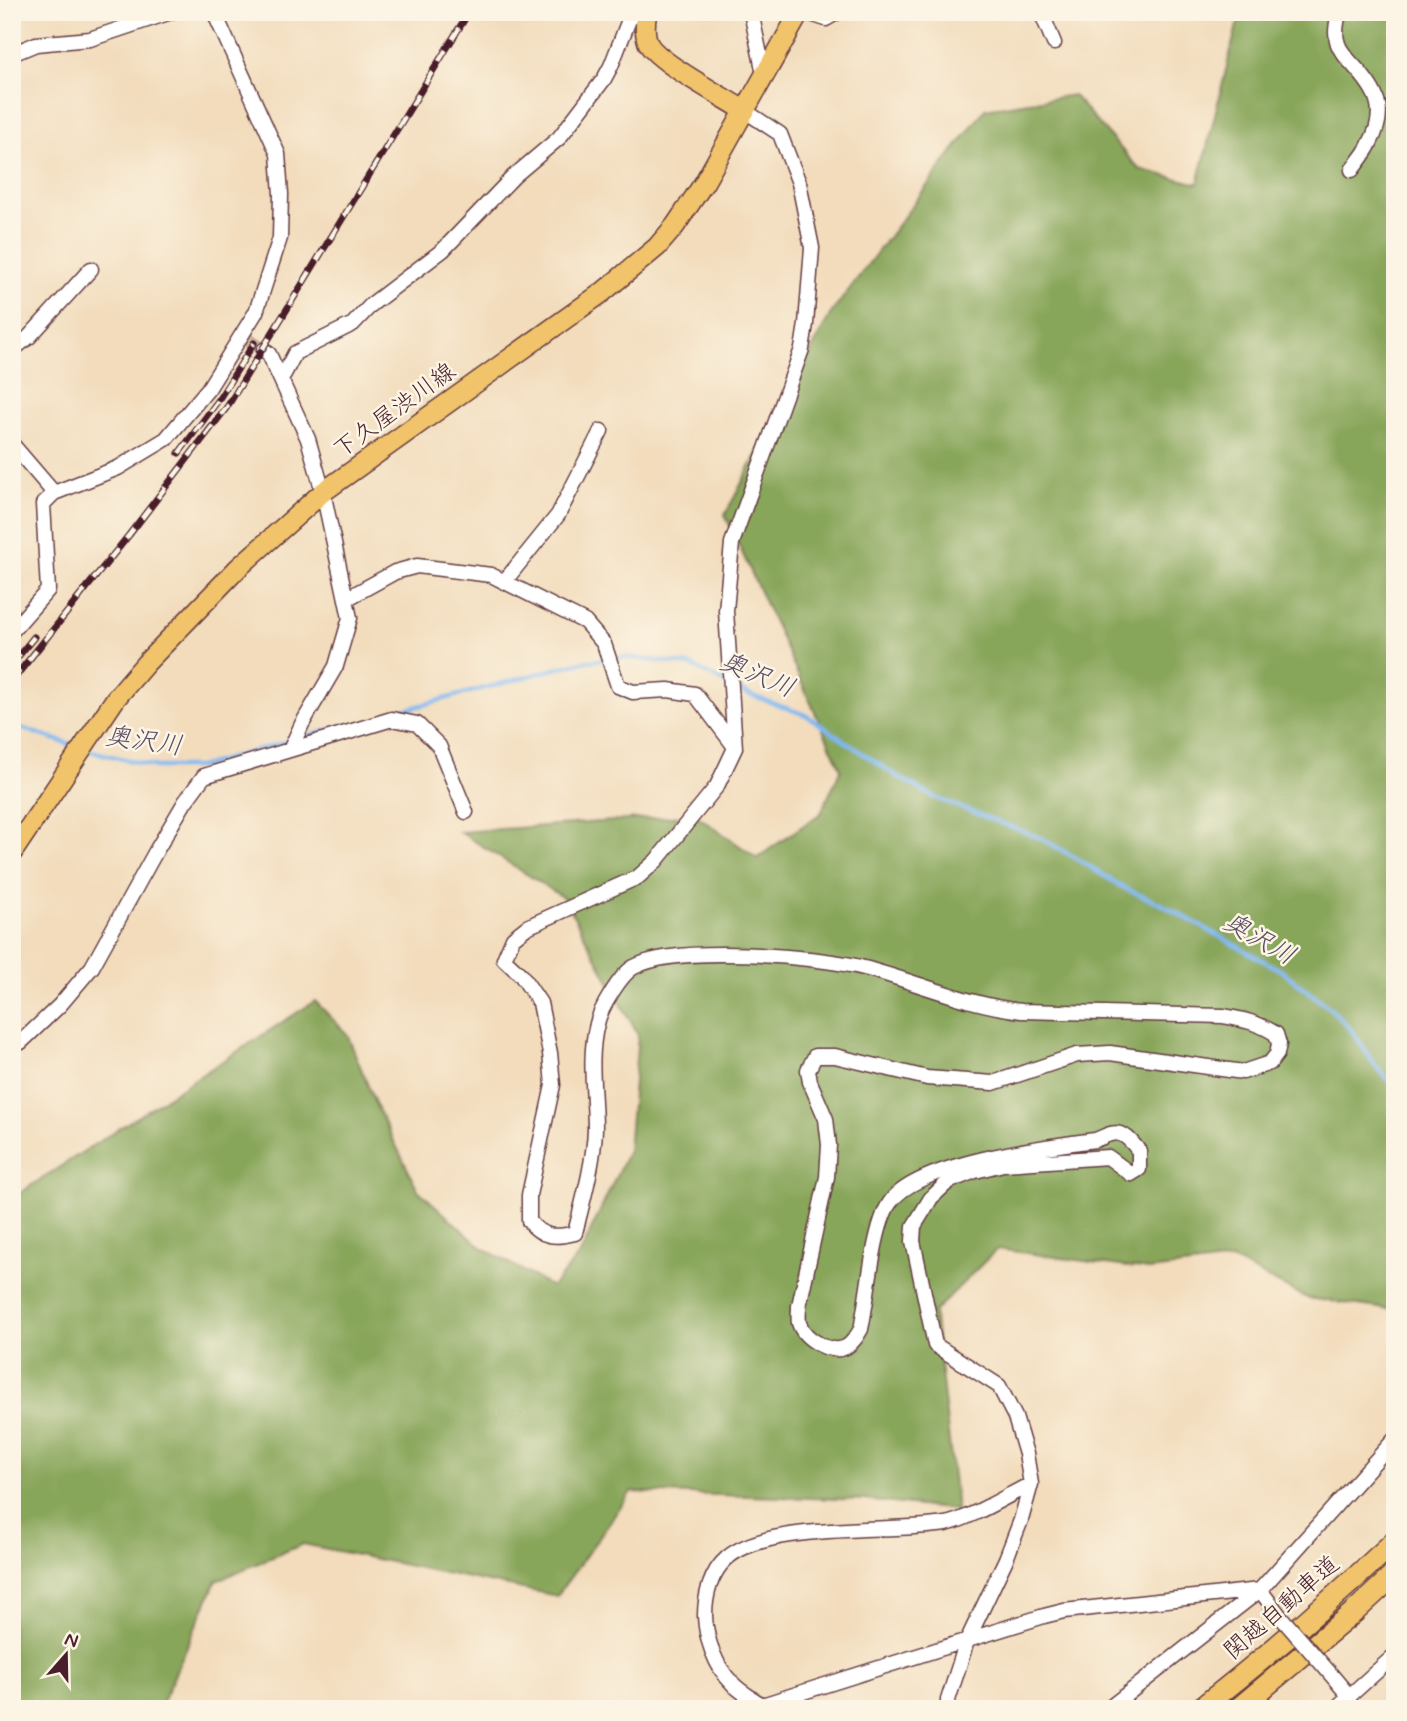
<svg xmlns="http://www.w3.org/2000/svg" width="1407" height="1721" font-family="Mynerve,'Klee One',sans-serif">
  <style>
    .forest { fill: #88a65a; stroke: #696242; stroke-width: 2 }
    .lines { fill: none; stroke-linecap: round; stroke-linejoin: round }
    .stream { stroke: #80b8f0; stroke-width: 4.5 }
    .minor-tunnel { stroke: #d0b69f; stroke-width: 14; stroke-dasharray: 14 7; stroke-linecap: butt }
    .minor-casing { stroke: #633b41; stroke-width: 17 }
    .major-casing { stroke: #633b41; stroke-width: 22 }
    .highway-casing { stroke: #633b41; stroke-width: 24 }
    .minor { stroke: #fff; stroke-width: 14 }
    .major { stroke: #f1c36a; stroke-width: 19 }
    .highway { stroke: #f1c36a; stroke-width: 21 }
    .rail-casing { stroke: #4a1f2b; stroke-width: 7 }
    .rail { stroke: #fcf5e5; stroke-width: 4.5; stroke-dasharray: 13; stroke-linecap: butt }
    .minor-bridge-casing { stroke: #633b41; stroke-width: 17; stroke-linecap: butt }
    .minor-bridge { stroke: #fff; stroke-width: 14 }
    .labels { text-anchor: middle; stroke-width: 5; stroke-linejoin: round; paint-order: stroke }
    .street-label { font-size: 24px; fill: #4a1f2b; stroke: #fcf5e5 }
    .water-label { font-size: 26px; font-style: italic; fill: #5a4d66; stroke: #fcf5e5 }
  </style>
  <rect width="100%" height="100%" fill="#fcf5e5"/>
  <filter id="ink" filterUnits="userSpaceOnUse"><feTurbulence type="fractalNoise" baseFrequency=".0143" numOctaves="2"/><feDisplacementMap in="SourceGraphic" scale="14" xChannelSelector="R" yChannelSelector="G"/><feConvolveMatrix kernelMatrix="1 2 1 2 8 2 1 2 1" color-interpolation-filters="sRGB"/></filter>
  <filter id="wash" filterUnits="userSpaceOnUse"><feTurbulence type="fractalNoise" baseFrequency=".00686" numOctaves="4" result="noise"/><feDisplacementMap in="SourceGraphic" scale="28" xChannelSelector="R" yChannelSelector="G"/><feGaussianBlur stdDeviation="1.57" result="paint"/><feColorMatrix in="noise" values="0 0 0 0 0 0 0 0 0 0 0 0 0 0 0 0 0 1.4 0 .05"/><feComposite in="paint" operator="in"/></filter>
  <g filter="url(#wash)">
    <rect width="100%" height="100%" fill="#f2dcbc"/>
    <path class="forest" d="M1244,12H1395V1310L1307,1298L1232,1260L1149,1270L997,1249L934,1312L957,1510L865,1500L631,1492L557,1596L303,1544L216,1581L159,1709H12V1198L315,1001L347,1034L375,1103L418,1190L480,1246L552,1287L580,1254L628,1151L638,1035L564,898L460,832L696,815L757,858L821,813L841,769L725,515L830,315L985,109L1073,95L1139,169L1198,184L1237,25Z"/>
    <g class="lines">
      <path class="stream" d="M389,714L581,662L625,657L690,665L750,695L806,715L898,777L936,798L1040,838L1076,858L1124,888L1161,904L1282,971L1331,1009L1353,1032L1374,1064L1395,1087
        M12,725L75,746
        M298,739L347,725
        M87,750L157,767H199L290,741"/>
    </g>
  </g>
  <g filter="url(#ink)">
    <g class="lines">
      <path class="minor-tunnel" d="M248,340L264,350"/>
      <defs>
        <path id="minor" d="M751,12L764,74
          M805,12L826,19L838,12
          M1041,12L1054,43
          M1339,12C1337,23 1334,33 1338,44C1341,53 1348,59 1354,66C1377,91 1388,110 1370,143C1366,153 1358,161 1352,170
          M12,54L36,44L90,39L171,12
          M745,111L780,134L799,183L812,248L806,324L802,349L732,543L726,611L735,748L717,786L656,861L638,877L527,927L513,938L504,959L521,975L540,1003L550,1053L553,1085L529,1195V1221C542,1238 556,1238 575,1233C583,1201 594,1162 595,1129C595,1095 588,1058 597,1024C600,1009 621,974 634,967C676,944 817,956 864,968C917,982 968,1005 1022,1011L1223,1016C1242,1019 1259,1023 1276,1034L1279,1044L1277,1054L1270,1063L1243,1072L1110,1053L1077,1055L993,1083L927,1078L835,1056H815L808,1070L810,1082L826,1119L829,1145L827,1177L799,1306C799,1311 798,1318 799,1323C804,1339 831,1355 846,1347C853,1343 857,1336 861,1329C868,1297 873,1229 889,1204C914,1163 1049,1146 1095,1140C1103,1138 1111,1131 1120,1134C1128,1136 1134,1145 1139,1151V1169L1131,1174L1108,1157L1003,1164L975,1171L948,1182L931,1198L914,1226L913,1241L935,1345L999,1386L1015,1417L1026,1454L1031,1484L1021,1520L1006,1559L967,1641L948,1700V1709
          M12,350L29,337L91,269
          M264,350L269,354L308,439L323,492L350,618L336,666L302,724L291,748
          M280,377L284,374L295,353L353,324L372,304L443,250L514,176L559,138L604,79L611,66L632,12
          M12,444L54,493L43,504L48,590L12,631
          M54,493L118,468L166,439L208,389L256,312L280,238L281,194L278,154L214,12
          M504,582L558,515L601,431
          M346,599L395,572L417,566L491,575L585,622L604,644L618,686L633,692L668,690L695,694L735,747
          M12,1047L21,1042L60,1005L92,967L156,851L185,802L204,776L392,719L417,724L439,746L466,812
          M1031,1484C1010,1494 966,1521 945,1524C889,1533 768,1522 727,1558C711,1572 705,1595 705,1616C706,1639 715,1666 732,1683C740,1692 752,1698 762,1705L1044,1616L1064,1611L1260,1590
          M1260,1590L1279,1615
          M1328,1671L1350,1697
          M1108,1709L1260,1590L1395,1439
          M1335,1709L1395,1655"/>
        <path id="major" d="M647,12C645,22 644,35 649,45C661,64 724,97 745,111
          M12,853L116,698L146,663L238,568L323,492L603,292L657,247L675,226L704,183L800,12"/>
        <path id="highway" d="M1200,1709C1268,1656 1332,1600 1395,1541
          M1238,1709L1354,1612L1395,1574"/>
      </defs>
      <use href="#minor" class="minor-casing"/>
      <use href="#major" class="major-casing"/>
      <use href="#highway" class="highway-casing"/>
      <use href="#minor" class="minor"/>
      <use href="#major" class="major"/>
      <use href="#highway" class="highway"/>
      <defs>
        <path id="rail" d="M179,453L217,402L254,343
          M12,664L34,637
          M12,681L129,535L227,407L469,12"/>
      </defs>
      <use href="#rail" class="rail-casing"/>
      <use href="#rail" class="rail"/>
      <defs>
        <path id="minor-bridge" d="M1279,1615L1328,1671"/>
      </defs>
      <use href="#minor-bridge" class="minor-bridge-casing"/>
      <use href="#minor-bridge" class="minor-bridge"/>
    </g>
  </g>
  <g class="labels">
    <g class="street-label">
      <text transform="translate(394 410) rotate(-36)" y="8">下久屋渋川線</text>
      <text transform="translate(1281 1607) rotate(-41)" y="8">関越自動車道</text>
    </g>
    <g class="water-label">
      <text transform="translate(758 674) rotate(23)" y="9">奥沢川</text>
      <text transform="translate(144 740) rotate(8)" y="9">奥沢川</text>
      <text transform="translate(1260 938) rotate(30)" y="9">奥沢川</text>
    </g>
  </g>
  <rect width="1407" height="1721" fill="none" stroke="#fcf5e5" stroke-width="42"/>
  <g transform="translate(66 1655) rotate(20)" stroke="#fcf5e5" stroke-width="5" paint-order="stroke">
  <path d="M0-5L12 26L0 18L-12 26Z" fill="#4a1f2b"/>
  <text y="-10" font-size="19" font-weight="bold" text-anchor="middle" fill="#4a1f2b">N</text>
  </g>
</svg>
